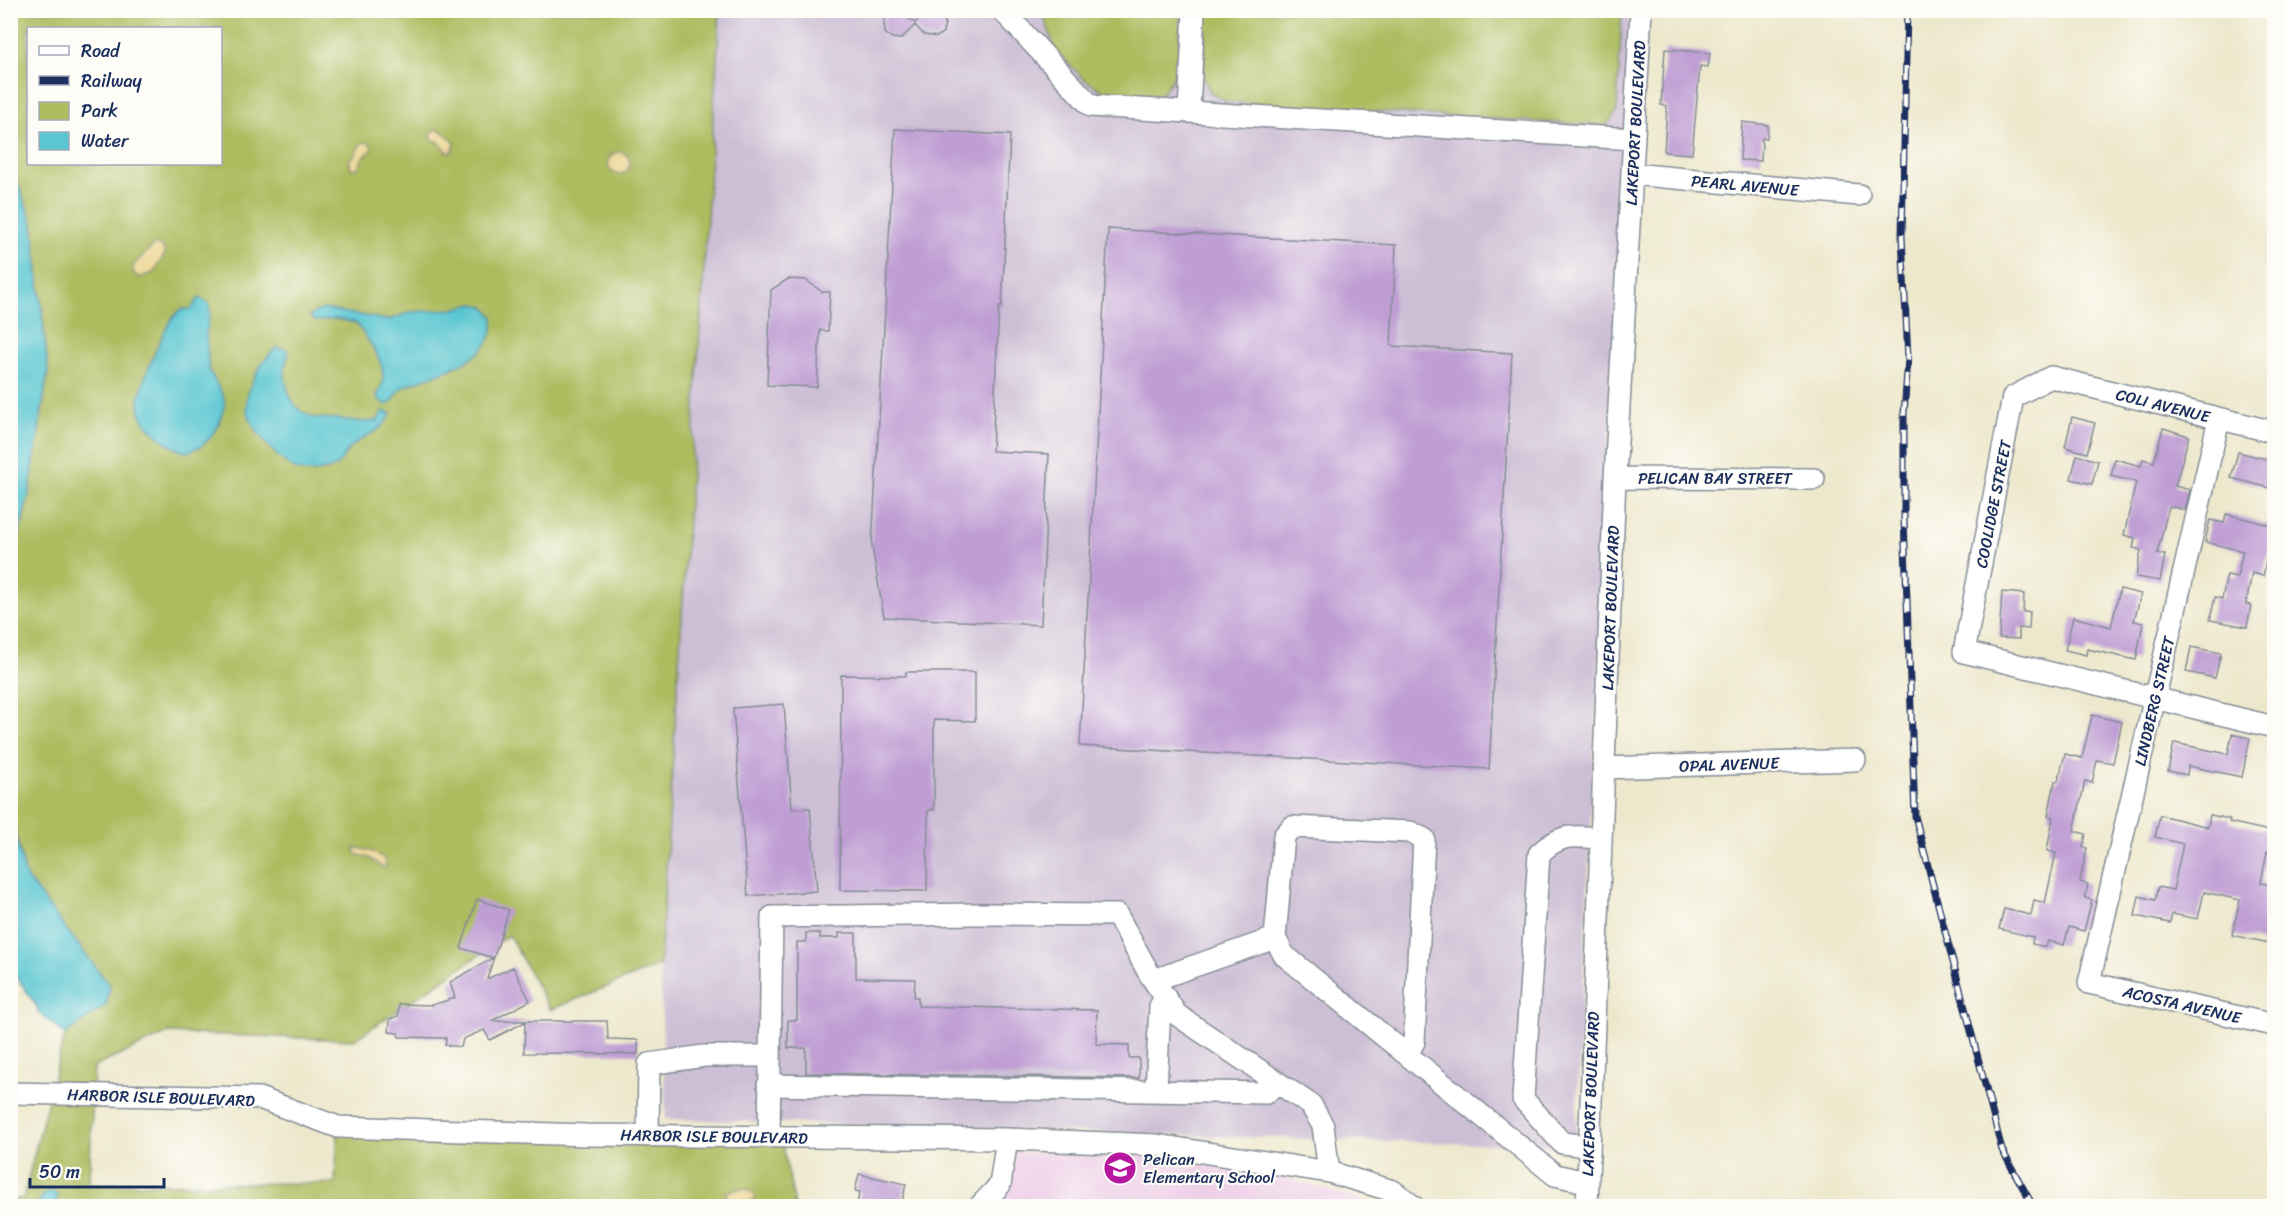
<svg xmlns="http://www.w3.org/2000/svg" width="2285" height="1217" font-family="Sriracha,sans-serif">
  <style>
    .built { fill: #eed0e8 }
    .industrial { fill: #ccbed4 }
    .green { fill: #adbc5f; stroke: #64765e; stroke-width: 1.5; fill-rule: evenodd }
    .sand { fill: #eeda9e; stroke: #84847e; stroke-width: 1.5 }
    .water { fill: #5ac6d1; stroke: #3a7a98; stroke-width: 1.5 }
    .building { fill: #bf9ed4 }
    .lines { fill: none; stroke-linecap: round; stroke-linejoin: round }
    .minor-casing { stroke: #848c95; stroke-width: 24 }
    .minor { stroke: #fff; stroke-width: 21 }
    .rail-casing { stroke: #1b2f5e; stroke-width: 7 }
    .rail { stroke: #fdfcf7; stroke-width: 4.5; stroke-dasharray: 14; stroke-linecap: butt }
    .labels { text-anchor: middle; stroke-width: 4.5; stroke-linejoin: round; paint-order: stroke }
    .street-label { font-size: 16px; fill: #1b2f5e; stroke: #fdfcf7 }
    .poi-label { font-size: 16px; fill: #1b2f5e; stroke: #fdfcf7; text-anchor: start }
  </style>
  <rect width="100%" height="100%" fill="#fdfcf7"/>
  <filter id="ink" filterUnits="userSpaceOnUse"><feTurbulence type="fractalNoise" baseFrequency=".0167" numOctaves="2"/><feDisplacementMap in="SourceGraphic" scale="12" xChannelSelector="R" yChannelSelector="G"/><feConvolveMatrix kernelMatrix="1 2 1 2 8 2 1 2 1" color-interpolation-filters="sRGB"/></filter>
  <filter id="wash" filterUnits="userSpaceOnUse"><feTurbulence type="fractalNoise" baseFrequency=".008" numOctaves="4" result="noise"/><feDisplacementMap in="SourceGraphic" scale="24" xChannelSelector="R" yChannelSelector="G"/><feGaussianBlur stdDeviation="1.35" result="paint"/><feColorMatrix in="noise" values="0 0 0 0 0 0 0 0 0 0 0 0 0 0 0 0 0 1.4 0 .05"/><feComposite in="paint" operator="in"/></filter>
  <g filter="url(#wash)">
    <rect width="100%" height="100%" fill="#ede8cc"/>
    <path class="built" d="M1016,1152L1159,1156L1294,1180L1384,1206H993L1009,1191Z"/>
    <path class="industrial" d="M720,11H1630L1575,1147L666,1119L660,965Z"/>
    <path class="green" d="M1045,10L1181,11L1178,66L1174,77L1161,95L1142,96L1106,93L1085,80L1055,50L1044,16Z
      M11,11H720L660,965L550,1010L509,935L354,1040L168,1033L94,1067L89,1184L335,1183L338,1127L781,1137L795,1206H11V1200L23,1198L65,1034L106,1005L110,986L26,877L11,814V566L29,494L48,371L33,224L11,165ZM28,28H220V164H28Z
      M1206,11H1622L1617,111L1607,126L1227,102L1210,92L1203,77Z"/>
    <path class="sand" d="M437,129L446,134L455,143L452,152H448L439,142L431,139L432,132Z
      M367,142L372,146L371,151L363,157L357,169L351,168L349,160L355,155L361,143Z
      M608 163a11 11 0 1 1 22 0a11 11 0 1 1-22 0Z
      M155,244L163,247L165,254L153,273L139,278L133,272V266Z
      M355,848C364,848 378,853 385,860L386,867H382L369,858L356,854Z
      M737,1189H746L755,1194V1198C747,1206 736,1203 727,1199V1192Z"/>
    <path class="water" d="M11,165L33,224L48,371L29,494L11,566Z
      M199,298L209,303L210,313L206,333L209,370L223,395L225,404L219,424L210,438L200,447L187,452C170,449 140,425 139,406C138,388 165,324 178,312C182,308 186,309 191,309Z
      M473,304L484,306L493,316C499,361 436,373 405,386C395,390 397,402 387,405L377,398C378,392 380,390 382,385C388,364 367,338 356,323L337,319L315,321L310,316L314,313L324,309L388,320L411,312L453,309Z
      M278,347L287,350L289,352C288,357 285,362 285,366C284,388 291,412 316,418C324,419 332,418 340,419C356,421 360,423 377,421L383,411L391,414C379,436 365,433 350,448C343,455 342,464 332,468C323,472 309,473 300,471C281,465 251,429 247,410C243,391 264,356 278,347Z
      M10,814L26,877L110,986L106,1005L65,1034L39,1013L36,1005L16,976L11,975Z
      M54,1191L58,1196L54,1206H37C41,1198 44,1191 54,1191Z"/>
    <g id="blocks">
      <path class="building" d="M934,12L942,15L945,23L943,32L937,37L924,35L915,25L901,39L892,38L885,33L884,21L890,15L902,14L915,23L925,13Z
        M1665,49L1710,53L1708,67L1700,66L1692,154L1664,152L1667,106L1661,105Z
        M1742,122L1768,125L1767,138H1762L1761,161L1740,160Z
        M895,129L1010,135L1002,307H999L992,451L1049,454L1041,625L884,617L872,546Z
        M1108,229L1396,245L1391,346L1512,353L1489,769L1080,746Z
        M788,279L806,280L822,292H830L828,331L820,330L817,387L767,385L771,290Z
        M2072,417L2095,423L2087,453L2065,447Z
        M2163,428L2189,436L2175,486L2190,490L2185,510L2170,506L2168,510L2157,554L2165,555L2160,581L2136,577L2141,550L2133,548L2135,538L2124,535L2136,482L2111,476L2115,459L2141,466L2143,459L2154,462Z
        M2238,452L2270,460L2268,465L2274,467V489L2231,478Z
        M2077,455L2098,461L2092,484L2071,479Z
        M2226,514L2274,526L2263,576L2252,573L2246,604L2251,605L2247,627L2210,620L2215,597L2222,599L2227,575L2237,577L2243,551L2205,542L2210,520L2224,523Z
        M2120,589L2141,594L2134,621L2143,623L2136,660L2087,649L2086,655L2065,650L2073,617L2111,627Z
        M2002,592L2024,594L2023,612H2030L2029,629L2019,628V639L1999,638Z
        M2191,647L2221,653L2215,678L2186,672Z
        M906,672H975V721L934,720V810H928L927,891L840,890L841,675L906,676Z
        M784,704L792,809L810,808L817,891L748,896L733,708Z
        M2092,715L2122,722L2113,763L2097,760L2092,783L2085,781L2074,831L2086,834L2083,847L2087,848L2080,882L2088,884L2085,898L2092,900L2084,931L2069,927L2064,945L2048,941L2046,947L2032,944L2033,937L1999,929L2004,909L2031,915L2034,900L2045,903L2056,853L2047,851L2053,817L2048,816L2055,781H2058L2065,754L2082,758Z
        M2232,734L2250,738L2242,777L2188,766L2187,775L2168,771L2174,743L2228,754Z
        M2160,815L2208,827L2210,815L2230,819L2229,822L2274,832V853L2267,852L2261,883L2274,886V944L2232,935L2240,900L2204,892L2198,919L2172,914L2170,923L2135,916L2139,896L2155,900L2158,887L2173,890L2183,844L2155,837Z
        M477,899L509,910L487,979L513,967L530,1001L491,1021H607L608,1039L638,1040V1054L524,1053L525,1022L490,1040L484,1030L463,1039L461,1047L445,1045L446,1038L399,1037L398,1033L389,1032L390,1019L398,1016L399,1004L432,1005L455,998L450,982L493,958L461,948Z
        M806,933H820V938H839V933H856V978L915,979L914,997H918V1006L1097,1010L1096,1044L1129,1045V1058H1139V1078L806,1073V1048H788V1020H797V942H806Z
        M859,1174L906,1184L901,1206H856L860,1192L855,1191Z"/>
    </g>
  </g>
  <g filter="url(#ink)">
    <use href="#blocks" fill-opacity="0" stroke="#848c95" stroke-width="1.5"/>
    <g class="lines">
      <defs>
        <path id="minor" d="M1002,10L1091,106L1634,139
          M1189,112L1194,10
          M1632,174L1859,195
          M2219,419L2089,983L2274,1025
          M2274,432L2051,377L2013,397L1964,652L2274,727
          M1615,478L1814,479
          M1603,768L1855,760
          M1154,980L1275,938
          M1407,1054L1414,1042L1424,839L1410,832L1292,827L1284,836L1275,938L1284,955L1555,1175L1586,1182
          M768,1085L1266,1093L1277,1082
          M1156,1091L1160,1006L1165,998
          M10,1093L259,1098L338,1127L587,1135L1007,1139L1157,1145L1329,1172L1393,1191L1413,1206
          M648,1136L649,1064L704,1056H768
          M769,1137L772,917L977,914L1117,915L1150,975L1177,1015L1311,1105L1323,1126L1329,1172
          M1588,1146L1562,1143L1523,1099L1539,854C1561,833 1572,836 1600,838
          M980,1206L1000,1185L1007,1139
          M1587,1206L1615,478L1641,10"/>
      </defs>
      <use href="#minor" class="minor-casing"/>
      <use href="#minor" class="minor"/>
      <defs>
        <path id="rail" d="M1907,10L1902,236L1908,358L1904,414V519L1915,816L2002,1150L2033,1206"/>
      </defs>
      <use href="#rail" class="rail-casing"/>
      <use href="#rail" class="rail"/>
    </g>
  </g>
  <defs>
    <symbol id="school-disc" viewBox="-11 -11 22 22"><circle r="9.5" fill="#b5179e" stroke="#fdfcf7"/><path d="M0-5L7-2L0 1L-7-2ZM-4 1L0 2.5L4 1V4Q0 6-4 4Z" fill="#fff"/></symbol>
  </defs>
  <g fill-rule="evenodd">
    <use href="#school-disc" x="1101" y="1149" width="38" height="38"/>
  </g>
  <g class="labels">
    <g class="street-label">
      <text transform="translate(1635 123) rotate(-87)" y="6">LAKEPORT BOULEVARD</text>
      <text transform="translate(1745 185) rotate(5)" y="6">PEARL AVENUE</text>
      <text transform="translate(2163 405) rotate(14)" y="6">COLI AVENUE</text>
      <text x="1715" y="484">PELICAN BAY STREET</text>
      <text transform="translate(1993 504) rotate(-79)" y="6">COOLIDGE STREET</text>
      <text transform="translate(1610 608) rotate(-88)" y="6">LAKEPORT BOULEVARD</text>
      <text transform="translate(2154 701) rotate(-77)" y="6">LINDBERG STREET</text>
      <text transform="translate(1729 764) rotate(-2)" y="6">OPAL AVENUE</text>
      <text transform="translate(2182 1004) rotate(13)" y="6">ACOSTA AVENUE</text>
      <text transform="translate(1590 1094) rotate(-88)" y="6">LAKEPORT BOULEVARD</text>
      <text transform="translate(161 1097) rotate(2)" y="6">HARBOR ISLE BOULEVARD</text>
      <text transform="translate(714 1136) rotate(1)" y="6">HARBOR ISLE BOULEVARD</text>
    </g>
    <g class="poi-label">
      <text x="1143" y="1165">Pelican<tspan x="1143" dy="18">Elementary School</tspan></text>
    </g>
  </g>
  <rect width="2285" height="1217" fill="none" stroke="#fdfcf7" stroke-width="36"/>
  <rect x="27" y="27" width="195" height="138" fill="#fdfcf7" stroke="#a3aaba" stroke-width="1.5"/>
  <rect x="39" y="46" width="30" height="9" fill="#ffffff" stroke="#a3aaba" stroke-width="1.5"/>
  <text x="81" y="57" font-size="18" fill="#1b2f5e">Road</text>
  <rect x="39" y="76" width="30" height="9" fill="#1b2f5e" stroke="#a3aaba" stroke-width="1.5"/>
  <text x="81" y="87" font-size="18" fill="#1b2f5e">Railway</text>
  <rect x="39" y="102" width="30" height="18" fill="#adbc5f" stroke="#a3aaba" stroke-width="1.5"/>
  <text x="81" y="117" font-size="18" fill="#1b2f5e">Park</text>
  <rect x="39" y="132" width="30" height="18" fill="#5ac6d1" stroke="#a3aaba" stroke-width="1.5"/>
  <text x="81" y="147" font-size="18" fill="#1b2f5e">Water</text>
  <path d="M30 1178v9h134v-9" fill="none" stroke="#1b2f5e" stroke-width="3"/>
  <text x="39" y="1178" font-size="18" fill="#1b2f5e" stroke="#fdfcf7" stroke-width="4.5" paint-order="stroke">50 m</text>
</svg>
